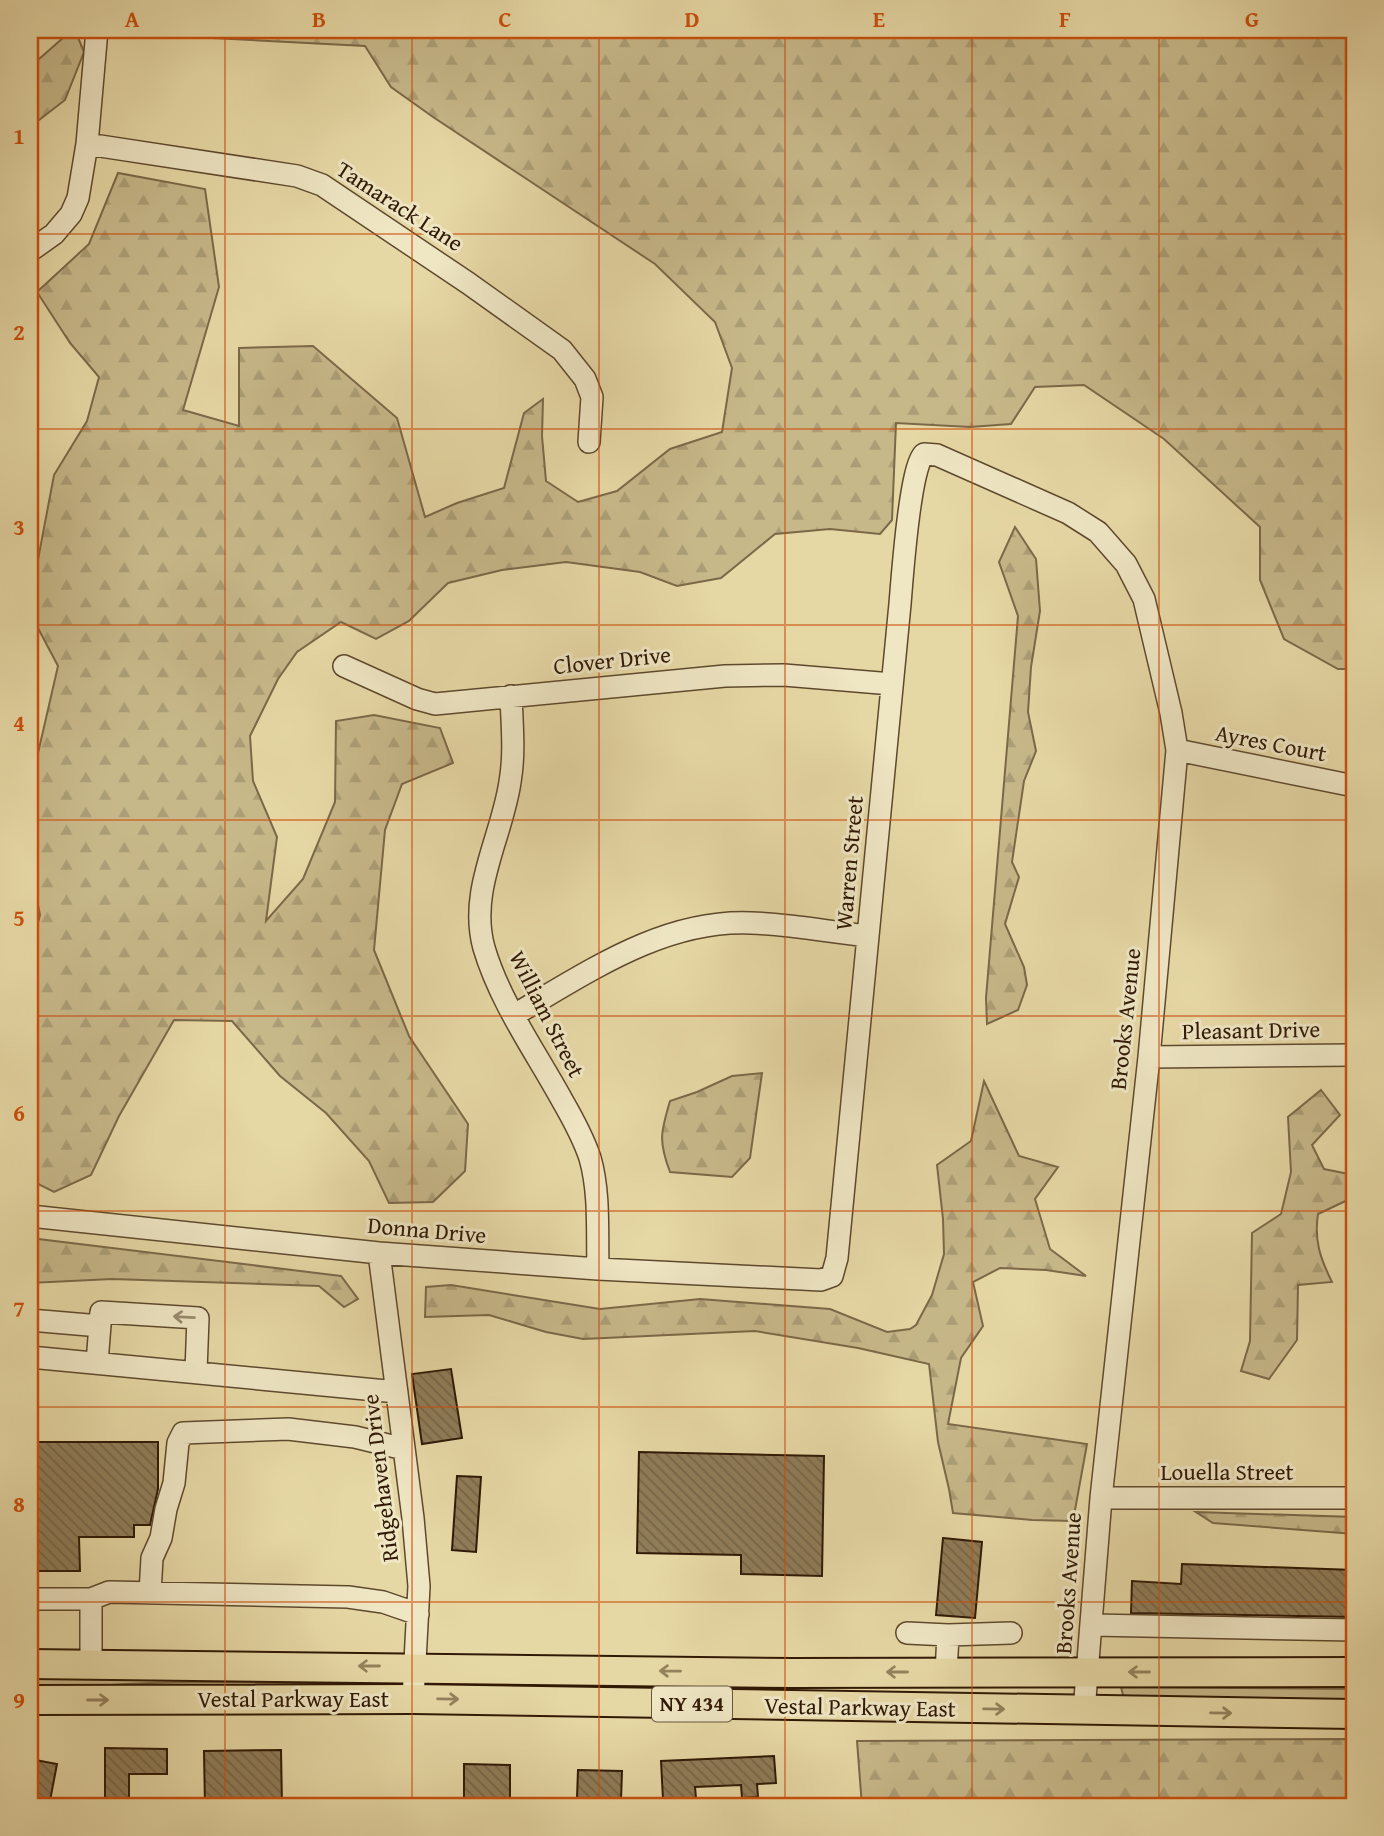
<svg xmlns="http://www.w3.org/2000/svg" width="1384" height="1836" font-family="'Gentium Book Plus',serif">
  <style>
    .grass { fill: #c7b88a; stroke: #7c6848; stroke-width: 2 }
    .forest { fill: url(#forest-firs); stroke: #7c6848; stroke-width: 2 }
    .building { fill: url(#building-back-hatch); stroke: #301905; stroke-width: 2 }
    .lines { fill: none; stroke-linecap: round; stroke-linejoin: round }
    .minor-casing { stroke: #5e492d; stroke-width: 24 }
    .major-casing { stroke: #301905; stroke-width: 32 }
    .minor { stroke: #efe6c4; stroke-width: 21 }
    .major { stroke: #e6d8a5; stroke-width: 28 }
    .oneway { stroke: #998a6e }
    .oneway2 { stroke: #94825d }
    .grid { fill: none; stroke: #cc4f0b; stroke-width: 2; stroke-opacity: 0.55 }
    .labels { text-anchor: middle; stroke-width: 6; stroke-linejoin: round; paint-order: stroke }
    .shield { fill: #efe6c4; stroke: #69563e; stroke-width: 2 }
    .shield-label { font-size: 21px; font-weight: bold; fill: #301905 }
    .street-label { font-size: 23px; fill: #301905; stroke: #efe6c4 }
    .neatline { fill: none; stroke: #cc4f0b; stroke-width: 2.5 }
    .grid-label { font-size: 23px; text-anchor: middle; font-weight: bold; fill: #cc4f0b }
  </style>
  <defs>
    <pattern id="forest-firs" width="22" height="20" patternUnits="userSpaceOnUse" patternTransform="scale(1.75)"><rect width="22" height="20" fill="#c7b88a"/><path d="M5 1l3.5 6h-7zM16 11l3.5 6h-7z" fill="#ab9e76"/></pattern>
    <pattern id="building-back-hatch" width="6" height="6" patternUnits="userSpaceOnUse" patternTransform="scale(1.75)"><rect width="6" height="6" fill="#8f7c58"/><path d="M-1 5l2 2M0 0l6 6M5-1l2 2" fill="none" stroke="#756547"/></pattern>
  </defs>
  <rect width="100%" height="100%" fill="#e6d8a5"/>
  <filter id="stains"><feTurbulence type="fractalNoise" baseFrequency=".00286" numOctaves="4"/><feColorMatrix values="0 0 0 0 .2 0 0 0 0 .09 0 0 0 0 .02 0 0 0 .5 -.17"/></filter>
  <radialGradient id="worn" r=".72"><stop offset=".6" stop-color="#630" stop-opacity="0"/><stop offset="1" stop-color="#630" stop-opacity=".3"/></radialGradient>
  <path class="grass" d="M30,1675L375,1684C300,1683 224,1681 148,1683C109,1684 69,1690 30,1690Z
    M1121,1687L1354,1689V1703L1139,1701L1123,1695Z"/>
  <path class="forest" d="M72,30H75L84,52L65,100L30,127V67Z
    M116,30H1354V669H1338L1284,639L1260,580V527L1164,439L1084,385L1035,387L1011,424L970,427L896,423L892,520L880,534L830,529L775,534L721,578L677,586L640,572L566,562L502,570L448,583L409,621L376,639L341,622L297,652L278,679L250,736L253,781L277,837L266,921L303,879L335,802L336,721L374,715L440,728L453,763L402,784L385,830L374,950L409,1036L468,1124L465,1171L433,1202L389,1203L369,1161L326,1113L280,1076L232,1021L174,1020L119,1116L91,1175L54,1192L30,1180V954L40,915L30,866V788L58,666L30,613V602L54,475L87,421L99,377L70,343L37,292L89,244L118,173L205,189L219,287L183,410L239,426V348L313,346L397,418L425,517L457,503L504,488L524,413L543,399L542,436L546,481L578,502L617,491L670,449L722,432L732,368L715,322L655,264L433,117L391,87L365,46L116,33Z
    M1015,527L1036,559L1040,611L1031,667L1028,712L1036,751L1024,781L1012,862L1019,877L1005,924L1024,967L1027,985L1018,1010L987,1024L986,998L1018,616L999,562Z
    M762,1073L750,1158L732,1177L670,1172C658,1140 661,1132 670,1101L697,1092L732,1076Z
    M984,1081L1019,1156L1058,1167L1035,1199L1050,1249L1086,1276L1046,1270L1000,1268L973,1282L983,1326L961,1358L948,1424L1087,1444L1073,1521L1032,1520L953,1513L949,1489L938,1442L929,1364L858,1348L755,1331L583,1339L546,1332L489,1315L425,1317L426,1287L451,1285L600,1309L700,1299L830,1309L887,1332L910,1329L916,1325L932,1295L944,1254L943,1219L937,1165L971,1141Z
    M1321,1090L1340,1115L1312,1145L1324,1169L1354,1175V1197L1318,1214C1314,1240 1320,1258 1332,1282L1298,1285L1297,1340L1269,1379L1241,1371L1250,1341L1252,1233L1281,1214L1291,1172L1288,1117Z
    M30,1238L341,1276L358,1299L344,1307L319,1286L112,1279L30,1283Z
    M1196,1512L1354,1517V1534L1213,1523Z
    M1354,1739V1806H862L857,1741Z"/>
  <path class="building" d="M451,1369L462,1438L422,1444L412,1374Z
    M30,1442H158V1489L150,1525H134V1537H79L80,1571H30Z
    M639,1452L824,1456L822,1576L741,1574V1555L637,1553Z
    M457,1476L481,1477L476,1552L452,1550Z
    M943,1538L982,1542L975,1618L936,1615Z
    M1182,1564L1354,1570V1617L1131,1613L1132,1581L1181,1584Z
    M105,1748L167,1749V1774H129V1802H105Z
    M281,1750L282,1806H205L204,1751Z
    M774,1756L776,1783L757,1784L758,1797L742,1798L741,1785L695,1787L696,1798L663,1799L661,1761Z
    M30,1759L57,1764L49,1806H30Z
    M464,1764L510,1765V1806H464Z
    M578,1770L622,1771L621,1800L577,1798Z"/>
  <g class="lines">
    <defs>
      <path id="minor" d="M87,144L297,176L322,185L468,283L562,350L585,379L592,397L589,442
        M30,251L54,234L71,214L78,198L87,144L97,30
        M344,666L417,699L435,704L725,676L784,675L892,684
        M511,696C512,725 515,753 510,782C502,837 468,891 484,948C500,1002 535,1051 562,1100C573,1119 583,1137 590,1158C600,1193 597,1233 598,1269
        M1177,750L1354,786
        M514,1015C587,973 663,919 751,923C790,924 829,932 868,936
        M1149,1057L1354,1055
        M30,1216L379,1253L598,1269L821,1280L832,1276L837,1258C858,1040 879,822 900,604C902,580 910,466 924,454L937,455L1068,513L1098,532L1126,564L1144,599L1171,713L1177,750L1149,1057L1101,1498L1084,1711
        M379,1253L413,1518L419,1586L413,1699
        M30,1320L100,1326
        M30,1357L397,1392
        M97,1363L101,1312L198,1318L196,1371
        M1101,1498H1354
        M150,1593L152,1558L161,1538L166,1509L174,1483L178,1443L183,1433L288,1429L355,1437L404,1449
        M30,1599H91L109,1592L348,1597L383,1602L418,1614
        M1092,1625L1354,1630
        M907,1633L948,1635
        M91,1665V1599
        M946,1673L948,1635L1011,1633"/>
      <path id="major" d="M30,1664L792,1673L1354,1672
        M30,1700L413,1699L1354,1714"/>
    </defs>
    <use href="#minor" class="minor-casing"/>
    <use href="#major" class="major-casing"/>
    <use href="#minor" class="minor"/>
    <use href="#major" class="major"/>
  </g>
  <defs><path id="oneway-shaft" d="M-6 0H5M1.5-3L5.5 0L1.5 3" fill="none" stroke-width="1.6" stroke-linecap="round" stroke-linejoin="round" transform="scale(1.75)"/></defs>
  <use class="oneway" href="#oneway-shaft" transform="translate(184 1317) rotate(-177)"/>
  <g class="oneway2">
    <use href="#oneway-shaft" transform="translate(369 1666) rotate(-180)"/>
    <use href="#oneway-shaft" transform="translate(670 1671) rotate(-179)"/>
    <use href="#oneway-shaft" transform="translate(897 1672) rotate(-180)"/>
    <use href="#oneway-shaft" transform="translate(1139 1672) rotate(180)"/>
    <use href="#oneway-shaft" transform="translate(448 1699) rotate(1)"/>
    <use href="#oneway-shaft" transform="translate(98 1700)"/>
    <use href="#oneway-shaft" transform="translate(994 1709) rotate(1)"/>
    <use href="#oneway-shaft" transform="translate(1221 1713) rotate(1)"/>
  </g>
  <path class="grid" d="M225,30V1806M412,30V1806M599,30V1806M785,30V1806M972,30V1806M1159,30V1806M30,234H1354M30,429H1354M30,625H1354M30,820H1354M30,1016H1354M30,1211H1354M30,1407H1354M30,1602H1354"/>
  <g class="labels">
    <rect class="shield" x="652" y="1686.5" width="80" height="35" rx="5"/>
    <g class="shield-label">
      <text x="692" y="1711">NY 434</text>
    </g>
    <g class="street-label">
      <text transform="translate(400 206) rotate(33)" y="8">Tamarack Lane</text>
      <text transform="translate(612 660) rotate(-6)" y="8">Clover Drive</text>
      <text transform="translate(1271 743) rotate(11)" y="8">Ayres Court</text>
      <text transform="translate(849 863) rotate(-85)" y="8">Warren Street</text>
      <text transform="translate(547 1014) rotate(63)" y="8">William Street</text>
      <text transform="translate(1125 1019) rotate(-84)" y="8">Brooks Avenue</text>
      <text transform="translate(1251 1030) rotate(-1)" y="8">Pleasant Drive</text>
      <text transform="translate(427 1230) rotate(5)" y="8">Donna Drive</text>
      <text x="1227" y="1480">Louella Street</text>
      <text transform="translate(380 1478) rotate(-97)" y="8">Ridgehaven Drive</text>
      <text transform="translate(1068 1583) rotate(-86)" y="8">Brooks Avenue</text>
      <text x="293" y="1707">Vestal Parkway East</text>
      <text transform="translate(860 1707) rotate(1)" y="8">Vestal Parkway East</text>
    </g>
  </g>
  <rect width="1384" height="1836" fill="none" stroke="#e6d8a5" stroke-width="77"/>
  <rect x="38" y="38" width="1308" height="1760" class="neatline"/>
  <g class="grid-label">
    <text x="132" y="27">A</text>
    <text x="319" y="27">B</text>
    <text x="505" y="27">C</text>
    <text x="692" y="27">D</text>
    <text x="879" y="27">E</text>
    <text x="1065" y="27">F</text>
    <text x="1252" y="27">G</text>
    <text x="19" y="144">1</text>
    <text x="19" y="340">2</text>
    <text x="19" y="535">3</text>
    <text x="19" y="731">4</text>
    <text x="19" y="926">5</text>
    <text x="19" y="1121">6</text>
    <text x="19" y="1317">7</text>
    <text x="19" y="1512">8</text>
    <text x="19" y="1708">9</text>
  </g>
  <rect width="100%" height="100%" filter="url(#stains)"/>
  <rect width="100%" height="100%" fill="url(#worn)"/>
</svg>
